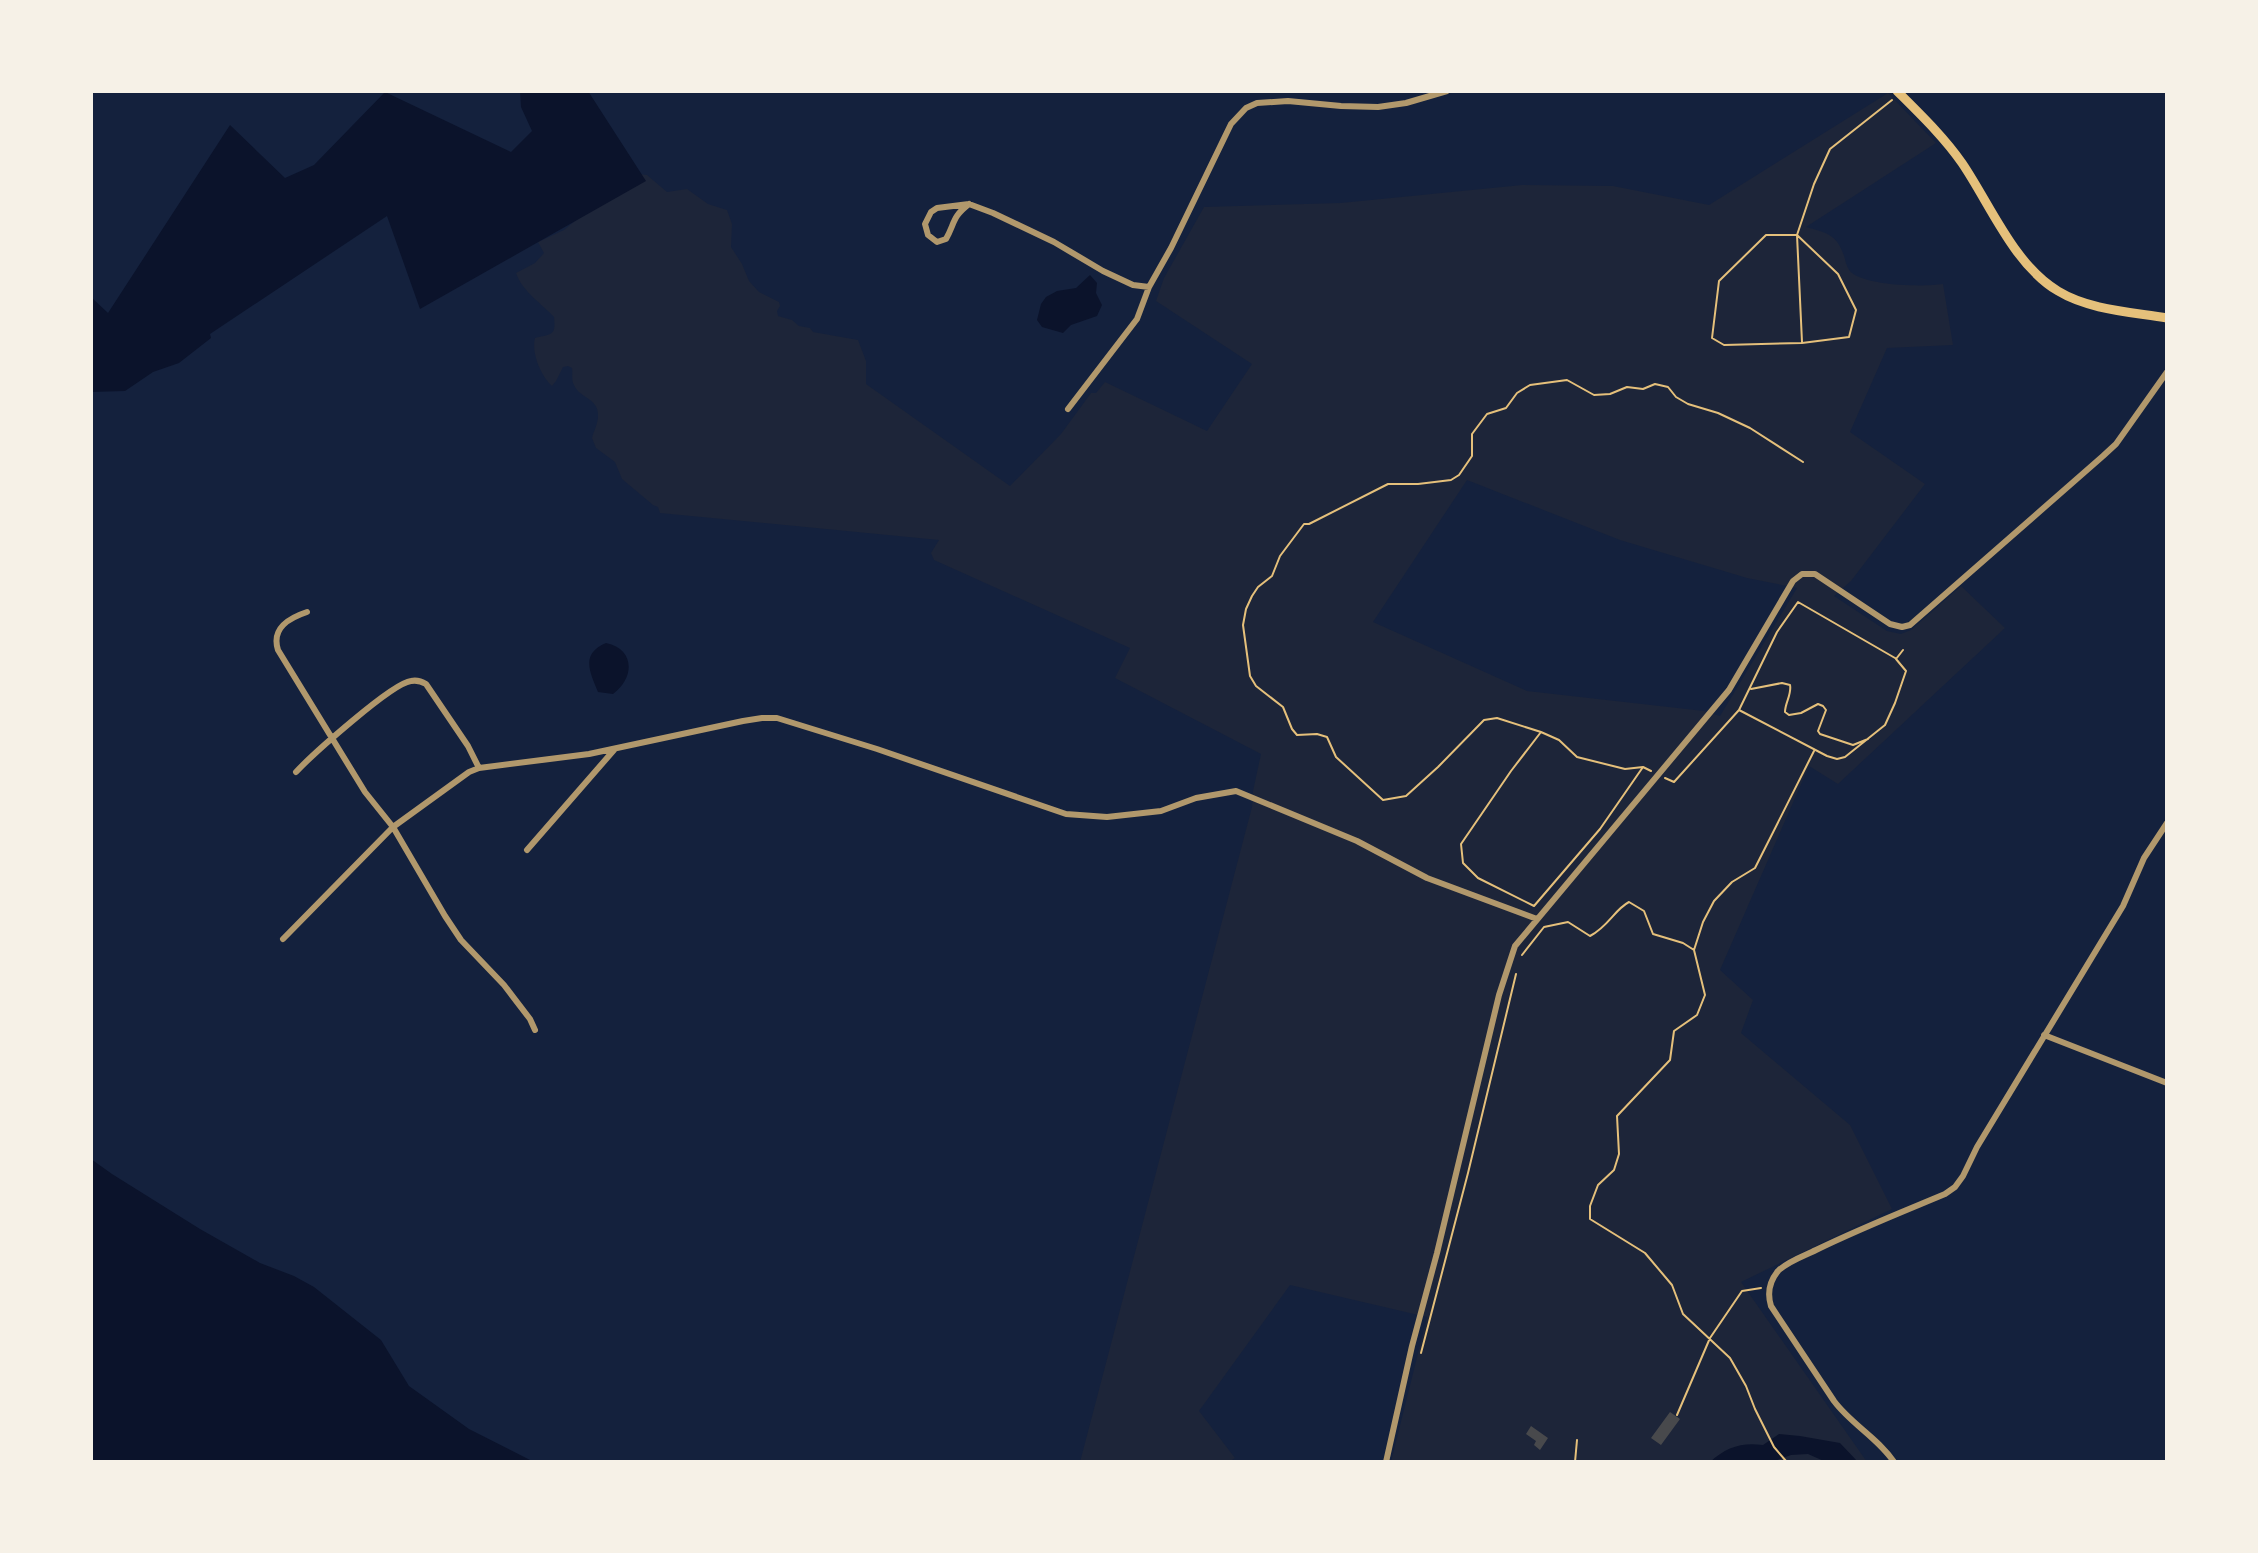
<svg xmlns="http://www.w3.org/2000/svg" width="2258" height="1553" font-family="Poppins,sans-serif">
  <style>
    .green { fill: #1d2539; fill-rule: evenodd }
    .water { fill: #0b132b }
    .building { fill: #48494c }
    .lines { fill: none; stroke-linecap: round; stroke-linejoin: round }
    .path { stroke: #e5c07b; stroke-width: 2 }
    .minor { stroke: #b1986c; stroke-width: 6 }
    .secondary { stroke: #e5c07b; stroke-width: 9 }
  </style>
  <rect width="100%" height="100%" fill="#14213d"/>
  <path class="green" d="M1888,93L1936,143L1806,227C1828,233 1838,235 1845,259C1846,264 1848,270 1852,273C1869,286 1923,287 1943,284L1953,345L1887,348L1850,432L1925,484L1851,581L1834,596L1887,631L1901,634L1911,630L1961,586L2005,628L1838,784L1809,766L1720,970L1753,1000L1741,1033L1850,1125L1892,1209L1741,1282L1867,1462H1391L1427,1317L1290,1285L1199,1411L1235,1458L1229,1462H1080L1252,807L1253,791L1261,754L1115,678L1130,648L934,560L931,553L939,540L660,513L658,507L653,505L622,479L615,462L596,448L592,438C594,430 598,424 598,416C599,398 580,399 574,385C571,380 573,374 572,368L568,366L563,367L556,381L552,386C541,376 531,353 535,338C552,334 556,336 554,317C542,304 522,291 516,273L535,263L544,253L538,242L564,230L600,200L614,171L647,175L667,192L687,189L708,204L727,210L732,224L731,247L742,264L749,281L759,292L779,302L780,306L777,311L778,316L792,320L799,326L810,328L813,332L858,340L866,361V384L1010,486L1061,434L1091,393H1096L1105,382L1207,431L1252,364L1156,301L1164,278L1204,207L1341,203L1522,185L1613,186L1709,205ZM1467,480L1620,540L1747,578L1797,588L1720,716L1704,711L1527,691L1373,622Z"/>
  <path class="water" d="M520,91H588L646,181L420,309L387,216L210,334L211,338L179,363L153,372L125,391L91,392V297L108,313L230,125L285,178L314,165L385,92L511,152L532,131L521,107Z
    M1090,275L1097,283L1096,293L1102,305L1097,316L1071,325L1063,333L1042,327L1037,320L1041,304L1046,297L1057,291L1076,288Z
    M606,643C635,649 635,678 613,694L598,692C590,672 580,654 606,643Z
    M91,1159L112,1174L200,1229L260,1263L294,1276L314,1287L381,1340L409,1386L469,1429L534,1462H91Z
    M1779,1434L1800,1436L1840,1443L1858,1462H1826L1808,1454L1791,1455L1772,1462H1710C1726,1447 1742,1442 1763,1445Z"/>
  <path class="building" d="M1670,1412L1680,1419L1661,1445L1651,1438Z
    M1531,1426L1548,1438L1540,1450L1534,1445L1536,1441L1526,1434Z"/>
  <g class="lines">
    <path class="path" d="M1766,235H1797L1838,274L1856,310L1849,337L1802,343L1724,345L1712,338L1719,281Z
      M1802,342L1797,235L1814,184L1830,149L1892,100
      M1751,689L1782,683L1790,685C1792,694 1785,703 1785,712L1789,715L1801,713L1818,704L1823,706L1826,710L1818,731L1820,734L1853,745L1868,739
      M1739,710L1777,632L1798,602L1895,658
      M1541,732L1497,718L1484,720L1438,767L1406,796L1383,800L1336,757L1327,737L1317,734L1297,735L1292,729L1283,707L1256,686L1250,676L1243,625L1246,609L1252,596L1258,587L1272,576L1280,556L1304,524H1309L1388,484H1418L1451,480L1459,475L1472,456V434L1487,414L1506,408L1517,393L1530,385L1567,380L1594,395L1610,394L1627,387L1643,389L1655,384L1668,387L1676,397L1688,404L1718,413L1750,428L1803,462
      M1643,767L1600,829L1534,906L1478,878L1463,863L1461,844L1511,771L1541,732L1559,740L1577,757L1625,769L1643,767L1651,771
      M1665,778L1674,782L1739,710L1827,756L1837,759L1845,757L1885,725L1895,703L1906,671L1896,659L1903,650
      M1522,955L1544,927L1568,922L1590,936C1609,926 1614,910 1629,902L1644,911L1653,934L1683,943L1694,950
      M1421,1353L1468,1173L1516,974
      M1677,1415L1710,1338L1742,1291L1761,1288
      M1575,1462L1577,1440
      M1790,1462L1786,1461L1774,1447L1755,1409L1746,1386L1730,1358L1683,1314L1672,1285L1645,1253L1590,1219V1206L1598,1185L1614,1170L1619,1154L1617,1116L1670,1060L1674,1031L1697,1015L1705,995L1694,950L1703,922L1714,901L1732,882L1755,868L1814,751"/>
    <path class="minor" d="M969,204C952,217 955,223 946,239L937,242L928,235L925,224L931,212L937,208L969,204L993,213L1054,242L1103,271L1133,285L1149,287
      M1068,409L1137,319L1149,287L1171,248L1231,124L1246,108L1257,103L1288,101L1341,106L1378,107L1406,103L1447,91
      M307,612C289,618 271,628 278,650L365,792L393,827L445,916L461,940L504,985L530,1019L535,1030
      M296,772C312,755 392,683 411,681C416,680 421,681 426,684L468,746L479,768L589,754L743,721L762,718H777L877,749L1066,814L1107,817L1161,811L1196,798L1236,791L1357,841L1427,878L1537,919
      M527,850L614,750
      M283,939L393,827L469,772L479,768
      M2044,1035L2167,1083
      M1386,1462L1412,1346L1437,1253L1499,995L1515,946L1729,690L1793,581L1802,574H1815L1890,624L1902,627L1910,625L2103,456L2116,444L2167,372
      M1894,1462C1878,1438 1851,1424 1834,1401L1771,1306C1767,1293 1769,1282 1778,1271C1788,1261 1804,1256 1816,1250C1859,1229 1902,1212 1945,1194L1955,1187L1963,1176L1977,1147L2123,906L2144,858L2167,823"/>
    <path class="secondary" d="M1897,91C1920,114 1944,137 1962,163C1990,204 2014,265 2058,291C2089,310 2132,312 2167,318"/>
  </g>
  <rect width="2258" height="1553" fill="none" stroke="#f6f1e7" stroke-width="186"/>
</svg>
